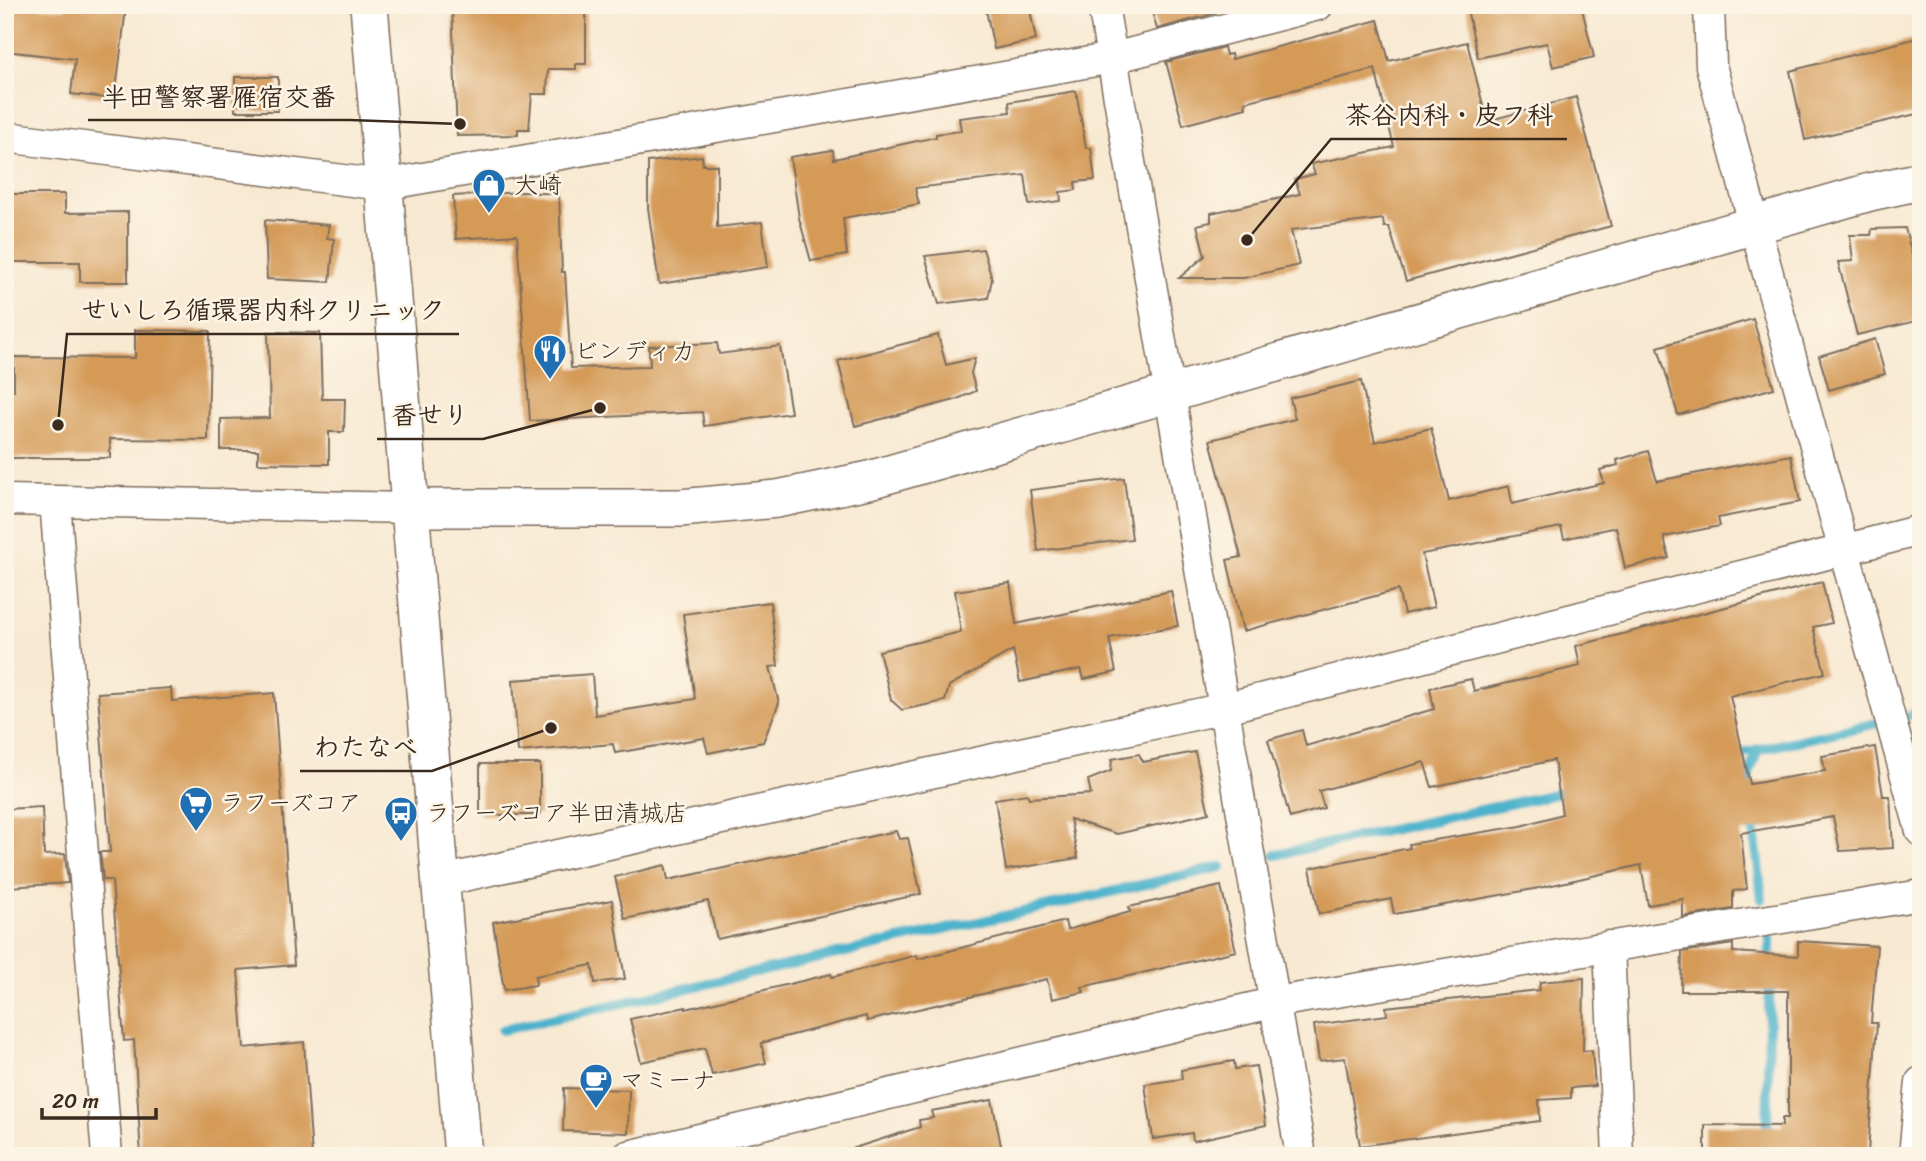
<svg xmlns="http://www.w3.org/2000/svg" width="1926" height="1161" font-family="Sriracha,'Klee One',sans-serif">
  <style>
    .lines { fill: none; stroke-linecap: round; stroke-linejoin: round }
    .stream { stroke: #4db3cc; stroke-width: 10 }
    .building { fill: #d49a56 }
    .minor-casing { stroke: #7d6d5d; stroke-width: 33 }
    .tertiary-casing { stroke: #7d6d5d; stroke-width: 40 }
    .minor { stroke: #fff; stroke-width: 30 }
    .tertiary { stroke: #fff; stroke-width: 37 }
    .labels { text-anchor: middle; stroke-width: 5; stroke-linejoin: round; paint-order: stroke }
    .poi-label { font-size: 24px; fill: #3b2a1e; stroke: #fcf5e5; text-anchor: start }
    .leader { fill: none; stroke: #3b2a1e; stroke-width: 2.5 }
    .callout-dot { fill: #3b2a1e; stroke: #fcf5e5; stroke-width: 2.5 }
    .callout-label { font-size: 26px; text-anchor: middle; font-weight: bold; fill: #3b2a1e; stroke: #fcf5e5; stroke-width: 5; stroke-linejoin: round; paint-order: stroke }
  </style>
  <rect width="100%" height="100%" fill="#fcf5e5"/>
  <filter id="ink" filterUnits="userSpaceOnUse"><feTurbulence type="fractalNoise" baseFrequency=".0143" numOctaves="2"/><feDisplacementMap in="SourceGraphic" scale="14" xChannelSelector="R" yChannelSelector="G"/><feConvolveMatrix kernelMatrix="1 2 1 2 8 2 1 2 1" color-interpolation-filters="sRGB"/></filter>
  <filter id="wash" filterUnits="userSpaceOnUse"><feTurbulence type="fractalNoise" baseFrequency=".00686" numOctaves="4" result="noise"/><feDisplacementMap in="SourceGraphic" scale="28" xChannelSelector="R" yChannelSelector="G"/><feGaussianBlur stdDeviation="1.57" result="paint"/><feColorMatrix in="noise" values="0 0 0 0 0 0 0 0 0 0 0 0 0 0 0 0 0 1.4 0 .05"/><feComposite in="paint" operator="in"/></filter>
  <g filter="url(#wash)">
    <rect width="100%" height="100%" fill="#f8e9d2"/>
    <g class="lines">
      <path class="stream" d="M1910,715L1921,710
        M1729,756L1877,723
        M1749,789L1748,777L1758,749
        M1753,819L1762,899
        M1275,855L1573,790
        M502,1030L1221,867
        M1767,1156L1770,938"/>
    </g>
    <g id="blocks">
      <path class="building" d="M5,5L65,9L66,5H103L126,8L115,99L71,94L75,59L5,51Z
        M452,5H537V12H586V64H576V69H548L547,94H532L529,129H518V135L457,136Z
        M985,5H1029L1036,40L994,49Z
        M1150,5H1214L1216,13L1157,29Z
        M1466,5H1581L1594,57L1553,67L1547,43L1478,58Z
        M1378,20L1389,61L1467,42L1487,121L1576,97L1611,226L1406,281L1389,227H1384L1383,219L1291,230L1299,265L1244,278H1179L1205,256L1197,225L1211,222V213L1300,194L1295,179L1315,174L1311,164L1394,147L1375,69L1245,102L1246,108L1183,125L1166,62L1224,47L1226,55L1231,54L1232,59Z
        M1921,37V113L1805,140L1790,71Z
        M235,77H278V111H235Z
        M1076,91L1086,148H1091L1095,180L1075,182L1076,190L1060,192L1061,201L1029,205L1025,175L915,188L919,204L843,218L847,255L811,261L799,218L790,157L833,150L834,159L936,137V134L961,131L959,118L1010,112L1009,102Z
        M702,156L703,165H717V227L762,222L768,267L659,284L648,208V162Z
        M522,192L559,194L562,272H565L571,368L650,366L649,346L717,343L719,354L780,346L791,413L704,426L702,412L530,421L517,235L456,239L453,196Z
        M5,194H65V213L128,212V282H80V262H5Z
        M265,220L329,225L327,238L334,239L330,282L267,279Z
        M1905,228L1921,288V320L1857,335L1838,262L1853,261L1850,235H1871L1872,229Z
        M983,249L992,279L988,298L939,304L925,256Z
        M1753,319L1774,388L1678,415L1658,347Z
        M135,330L210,331L208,440L110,439V458H5V391H14V357L135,358Z
        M268,332L320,333L322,399H345L344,432H329V464L258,463V450H221V419L270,418Z
        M938,335L946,365L975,358L971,373L976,391L955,400L855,426L838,361Z
        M1875,339L1885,374L1829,390L1819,356Z
        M1361,381L1375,442L1431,428L1449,501L1509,486L1512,504L1604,483L1600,470L1618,465L1617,460L1648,451L1657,481L1791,455L1800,502L1718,518L1720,526L1664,537L1669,558L1625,568L1616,527L1564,539L1561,527L1422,554L1434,607L1404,614L1398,590L1243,631L1227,560L1241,557L1210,440L1295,419L1290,398Z
        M1124,478L1132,539L1038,551L1030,490Z
        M1822,582L1832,623L1813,627L1825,673L1730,696L1750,784L1825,771L1822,756L1875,747L1883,796H1890L1893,848L1840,851L1833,817L1741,833L1747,889L1733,891V909L1683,917V899L1648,905L1641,865L1539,888L1394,914L1391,899L1319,914L1310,868L1410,848L1409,844L1521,826L1562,814L1554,760L1432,787L1424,762L1319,791L1324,808L1290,818L1268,740L1302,730L1306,746L1434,709L1430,688L1471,679L1474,691L1580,666L1576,646Z
        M1010,583L1016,624L1171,591L1178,626L1109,638L1116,672L1084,679L1081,669L1020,682L1013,650L949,686L945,701L902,710L891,700L879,651L961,632L955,591Z
        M770,602L778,666L770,667L779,703L763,742L708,753L704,738L615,753L613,744L518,752L513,680L592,674L595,715L695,699L683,614Z
        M171,688L172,701L274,693L294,965L238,970L244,1048L304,1042L312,1156H141L134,1040L124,1041L112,880H103L100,852H110L98,693Z
        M1195,752L1209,813L1117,834L1070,819L1078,858L1006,870L995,799L1027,794L1029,798L1091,794L1088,780L1111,771L1112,759L1139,754L1143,762Z
        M480,764H540V815H480Z
        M42,807L44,855L65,854L68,883L9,887L5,809Z
        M896,831L899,839L908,838L921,894L717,939L708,901L625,919L615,877L665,865L668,880Z
        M1221,886L1236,951L1082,987L1084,992L1052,999L1047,979L867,1021L866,1016L761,1043L766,1063L712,1075L705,1048L641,1062L630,1019L686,1007V1009L831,974L832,977L917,955L918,959L1065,921L1067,930L1130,912L1129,907Z
        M612,900L625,979L595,983L592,965L535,976L536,985L504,990L493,922Z
        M1798,941L1877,946L1871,1023H1877L1868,1153L1705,1156V1125L1782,1126V1118H1788V991H1681L1682,952L1733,944V952L1798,956Z
        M1584,978L1583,1051L1592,1050L1595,1086L1571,1088V1098L1539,1100L1540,1121L1360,1146L1345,1058L1319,1061L1314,1025L1387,1015L1386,1007L1539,990L1540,982Z
        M1234,1061L1235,1069L1256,1066L1266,1125L1193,1141L1192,1133L1153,1139L1145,1084L1182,1079L1181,1070Z
        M564,1088L629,1090L628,1133L563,1131Z
        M992,1100L1003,1156H852L851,1149L920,1127L919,1120L933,1118L931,1111Z"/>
    </g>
  </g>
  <g filter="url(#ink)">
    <use href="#blocks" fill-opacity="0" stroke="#7d6d5d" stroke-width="2"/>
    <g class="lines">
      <defs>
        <path id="minor" d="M1103,5L1301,1156
          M1709,5L1711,66L1921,831
          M5,137L383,185L1113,58L1318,5
          M5,500L411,508
          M55,501L107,1156
          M441,881L1225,708L1921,530
          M1609,946L1618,1156
          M628,1156L1276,1002L1921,895
          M1914,1156L1921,1082"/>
        <path id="tertiary" d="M369,5L463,1156
          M411,508H680L777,499L869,480L1870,192L1921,181"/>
      </defs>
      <use href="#minor" class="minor-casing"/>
      <use href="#tertiary" class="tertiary-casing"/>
      <use href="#minor" class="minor"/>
      <use href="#tertiary" class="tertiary"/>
    </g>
  </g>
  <defs>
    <symbol id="shop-pin" viewBox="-11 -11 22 30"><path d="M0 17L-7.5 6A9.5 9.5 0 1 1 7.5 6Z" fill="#1f6fb2" stroke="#fcf5e5"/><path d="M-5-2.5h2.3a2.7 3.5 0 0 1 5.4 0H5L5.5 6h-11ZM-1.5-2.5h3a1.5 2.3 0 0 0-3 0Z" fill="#fff"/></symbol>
    <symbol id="restaurant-pin" viewBox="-11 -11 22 30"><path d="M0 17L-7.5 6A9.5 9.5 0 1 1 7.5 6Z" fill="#1f6fb2" stroke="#fcf5e5"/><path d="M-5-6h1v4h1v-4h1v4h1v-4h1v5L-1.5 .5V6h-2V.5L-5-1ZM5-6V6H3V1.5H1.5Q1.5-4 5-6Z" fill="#fff"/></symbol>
    <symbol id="supermarket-pin" viewBox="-11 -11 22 30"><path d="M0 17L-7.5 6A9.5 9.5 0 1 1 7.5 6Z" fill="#1f6fb2" stroke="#fcf5e5"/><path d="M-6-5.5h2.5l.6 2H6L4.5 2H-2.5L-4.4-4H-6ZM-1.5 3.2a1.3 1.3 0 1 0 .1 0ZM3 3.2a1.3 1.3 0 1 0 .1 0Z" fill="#fff"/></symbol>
    <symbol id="bus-pin" viewBox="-11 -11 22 30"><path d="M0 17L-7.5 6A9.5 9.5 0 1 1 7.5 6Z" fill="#1f6fb2" stroke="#fcf5e5"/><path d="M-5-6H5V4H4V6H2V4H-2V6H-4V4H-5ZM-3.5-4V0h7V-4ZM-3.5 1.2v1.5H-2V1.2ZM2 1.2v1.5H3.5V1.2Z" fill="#fff"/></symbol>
    <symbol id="cafe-pin" viewBox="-11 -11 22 30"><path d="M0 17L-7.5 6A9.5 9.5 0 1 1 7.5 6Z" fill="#1f6fb2" stroke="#fcf5e5"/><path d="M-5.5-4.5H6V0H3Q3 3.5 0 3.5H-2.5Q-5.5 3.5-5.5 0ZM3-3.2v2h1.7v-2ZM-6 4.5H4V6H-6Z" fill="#fff"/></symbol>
  </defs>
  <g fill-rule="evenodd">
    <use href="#shop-pin" x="470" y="166" width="38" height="52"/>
    <use href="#restaurant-pin" x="531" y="332" width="38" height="52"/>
    <use href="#supermarket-pin" x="177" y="784" width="38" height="52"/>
    <use href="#bus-pin" x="382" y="794" width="38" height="52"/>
    <use href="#cafe-pin" x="577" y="1061" width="38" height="52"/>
  </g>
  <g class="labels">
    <g class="poi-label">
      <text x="514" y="193">大崎</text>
      <text x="574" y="359">ビンディカ</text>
      <text x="220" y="811">ラフーズコア</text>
      <text x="426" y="821">ラフーズコア半田清城店</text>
      <text x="620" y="1088">マミーナ</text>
    </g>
  </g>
  <path class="leader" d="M460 124L350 120H88M1247 240L1331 139H1567M58 425L67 334H459M600 408L483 439H377M551 728L432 771H300"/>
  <g class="callout-dot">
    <circle cx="460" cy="124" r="7"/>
    <circle cx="1247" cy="240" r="7"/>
    <circle cx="58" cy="425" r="7"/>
    <circle cx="600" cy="408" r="7"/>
    <circle cx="551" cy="728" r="7"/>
  </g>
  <g class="callout-label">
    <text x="219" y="106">半田警察署雁宿交番</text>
    <text x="1449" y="124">茶谷内科・皮フ科</text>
    <text x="263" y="319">せいしろ循環器内科クリニック</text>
    <text x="430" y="424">香せり</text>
    <text x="366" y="756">わたなべ</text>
  </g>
  <rect width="1926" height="1161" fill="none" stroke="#fcf5e5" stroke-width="28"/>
  <path d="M42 1108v10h114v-10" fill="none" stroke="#3b2a1e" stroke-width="3.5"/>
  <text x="52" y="1108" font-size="21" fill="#3b2a1e" stroke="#fcf5e5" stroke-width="5" paint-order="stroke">20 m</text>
</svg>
